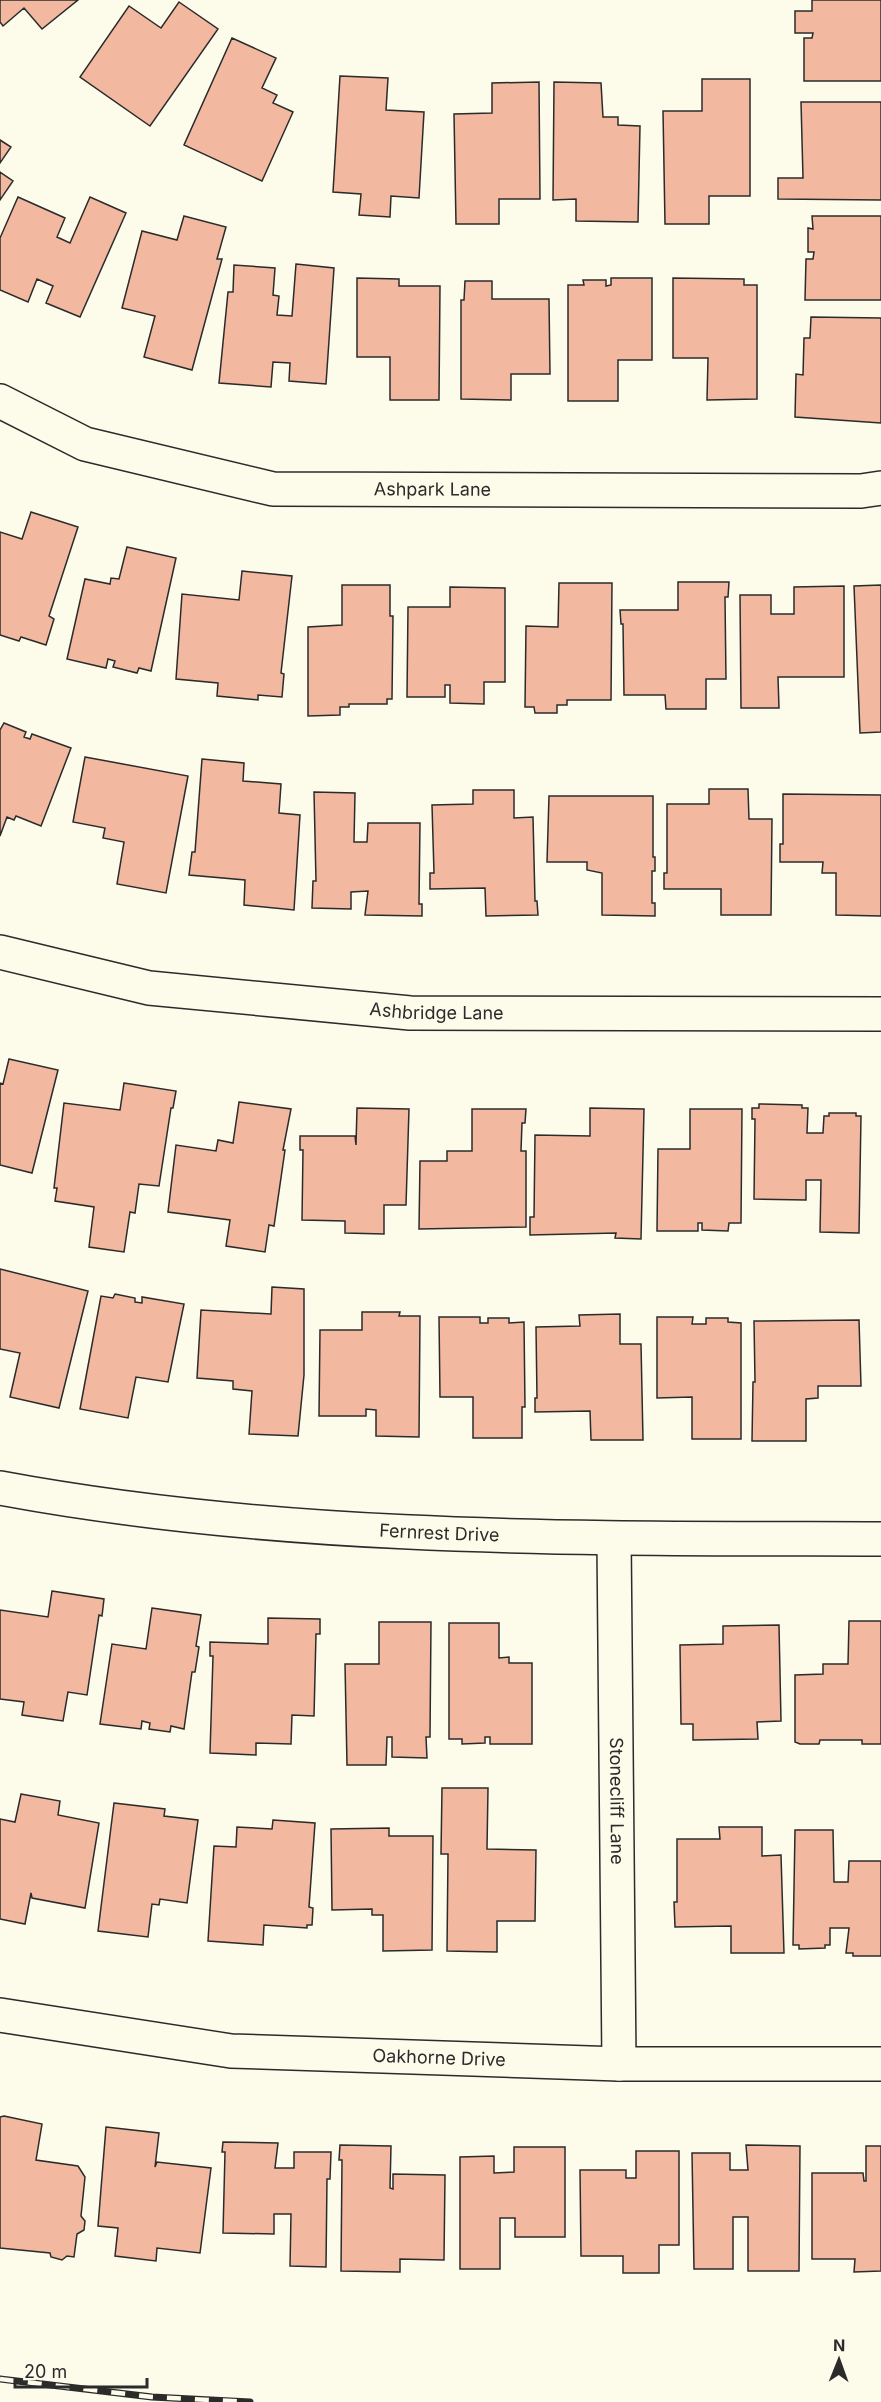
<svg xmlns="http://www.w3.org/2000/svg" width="881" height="2402" font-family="Inter,sans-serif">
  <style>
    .building { fill: #f2b8a0; stroke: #2b2b2b; stroke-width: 1.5 }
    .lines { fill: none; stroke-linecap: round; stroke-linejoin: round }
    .street-casing { stroke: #2b2b2b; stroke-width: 36 }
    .street { stroke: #fdfbea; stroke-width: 33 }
    .rail-casing { stroke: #2b2b2b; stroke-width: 7 }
    .rail { stroke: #fdfbea; stroke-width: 4.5; stroke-dasharray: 14; stroke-linecap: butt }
    .labels { text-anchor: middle; stroke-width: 4.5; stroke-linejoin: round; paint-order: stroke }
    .street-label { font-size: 18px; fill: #2b2b2b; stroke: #fdfbea }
  </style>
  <rect width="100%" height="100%" fill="#fdfbea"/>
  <path class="building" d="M0,0H78L42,29L24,8L3,26L0,22Z
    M812,0H881V81H804V38H812L813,33H795V11H812Z
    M179,2L218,29L150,126L80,77L129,6L161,28Z
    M232,38L276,58L262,88L277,95L273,103L293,112L262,181L184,145Z
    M340,76L388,78L386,110L424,112L419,198L391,196L390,217L359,215L361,194L333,192Z
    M702,79H750V196H709V224H665L663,111H702Z
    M539,82L540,199H499V224H456L454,114L492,113V83Z
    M554,82L601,83L603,117H618V125L640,126L638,222L576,221V199L553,200Z
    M801,102H881V200L778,199V178H803Z
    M0,140L11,147L0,163Z
    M0,172L13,181L0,200Z
    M18,197L65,218L57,237L70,243L90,197L126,213L80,317L46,303L53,286L37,279L28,302L0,290V238Z
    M184,216L226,227L217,259H222L192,370L144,357L155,316L122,308L142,231L177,240Z
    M812,216H881V300H805L806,259H813L814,252H808V228L813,229Z
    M296,264L334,268L326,384L289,381L290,363L273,362L271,387L219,383L228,292H233L234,265L275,268L273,295L279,296L277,315L292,316Z
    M357,278L399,279V286H440L439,400H390V357H357Z
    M611,278H652V360H618V401H568V285H584L583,280H606V286L611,285Z
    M673,278L744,279V285H757V399L707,400L708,358H673Z
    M465,281H492V299H549L550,374H511V400L461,399V300H464Z
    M811,317L881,318V423L795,417L796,374L803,375L804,338H810Z
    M31,512L78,527L49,616L54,619L46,645L21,637L19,641L0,635V532L22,539Z
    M127,547L176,558L151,671L139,668L137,673L113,667L115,661L108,659L106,668L67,659L85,579L110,584L111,578L119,579Z
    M242,571L292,576L281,673L284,674L282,697L258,695V700L217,696L218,683L176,679L182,594L239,600Z
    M678,582H729L728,597H725L726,679H706V709H666L665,695H624L623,624H621L620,610H678Z
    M559,583H612L611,700H567V705H557V713H535L534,707H525L526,626L558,627Z
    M342,585H390V616H393L392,699H387V704H349V707H340V715L308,716V627L342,625Z
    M881,585V732L860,733L854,586Z
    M844,586V677H778L779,708H741L740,595H771V614H794V587Z
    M450,587L505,588V682H484V704L450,703V685H445V697H407L408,607H450Z
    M4,723L26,732L24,737L30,739L32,734L71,748L41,826L16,816L14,820L7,817L0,836V730Z
    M85,757L188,776L166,893L117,884L124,842L103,838L105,828L73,822Z
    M202,759L244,763L243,781L281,784L279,813L300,815L294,910L244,905L245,880L189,875L192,852H195Z
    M709,789H748L749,819H772L771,915H721V889H664V873H667V804H709Z
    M473,790H514V818L533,817L535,901H537L538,915L486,916L485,888L430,889V873H434L432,805L473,804Z
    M314,792L355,793L354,842H367L368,823H420L419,904H422V916L365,915L368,891L351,892V909L312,908L313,881H316Z
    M783,794L881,795V916L836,915V873H822L823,862H780V844H783Z
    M549,796H653V857H655V871H652V903H655V916L602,915V873L587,870V862H547Z
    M9,1059L58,1070L32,1173L0,1165V1083L3,1084Z
    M124,1083L176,1091L173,1108H171L159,1186L139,1184L135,1213L130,1212L124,1252L89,1247L94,1207L55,1201L57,1188H54L64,1103L120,1110Z
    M239,1102L291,1109L283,1150H285L274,1226L269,1225L265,1252L226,1246L230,1220L168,1212L176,1145L216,1151L218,1140L233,1143Z
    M759,1104L802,1105V1108H808L807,1133H823L824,1116H829V1113H856V1116H861L859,1233L820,1232L821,1180H806V1200L754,1199L755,1119H752V1108H759Z
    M357,1108L409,1109L406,1205H384V1234L345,1233V1221L302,1220L303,1150H300V1136H355L356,1145Z
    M590,1108L644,1109L641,1239L615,1238L616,1233L530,1235V1217H534L535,1135L590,1136Z
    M472,1109H526L525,1123H522L521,1151H526V1227L419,1229L420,1161H447V1151H472Z
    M690,1109H742L741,1223H729L728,1231L702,1230V1223H698V1231H657L658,1149H690Z
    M0,1269L88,1291L59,1408L10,1397L20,1353L0,1349Z
    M272,1287L304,1289V1375L298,1436L249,1434L252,1391L233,1389V1381L197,1378L201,1310L271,1314Z
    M115,1294L135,1298V1302L142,1303V1297L184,1304L168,1382L136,1377L128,1418L80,1409L101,1296L113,1298Z
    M362,1312H400L399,1316H420L419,1437L376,1436V1410L366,1409V1416H319L320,1330H362Z
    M620,1314V1344H641L643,1440H591L590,1411L535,1412V1398H537L536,1327L580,1326L579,1315Z
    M439,1317H480V1323H488V1318H509V1323L524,1322L525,1407H522V1438H473V1397H440Z
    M657,1317H693L692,1324H706V1318H728V1322L741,1323V1439H692V1397L657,1398Z
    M859,1320L861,1386H818V1398L806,1399V1441H752L753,1382H755L754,1321Z
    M52,1591L104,1599L102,1616L99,1615L87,1695L68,1692L63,1721L22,1715L24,1702L0,1699V1610L48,1617Z
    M152,1608L201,1615L196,1646L199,1647L195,1672H192L184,1729L171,1726L170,1732L149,1729L150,1723L142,1721L141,1729L100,1724L112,1644L146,1649Z
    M268,1618L320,1619V1634H316L314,1716L292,1715L291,1744L256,1743V1755L210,1753L213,1656H210V1642L268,1644Z
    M849,1621H881V1744H862V1740H820L819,1744H800L795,1742V1675L823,1674V1664H848Z
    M379,1622H431L430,1737H426L427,1758L392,1757V1737H387L386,1765H347L345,1664H379Z
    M449,1623H499V1658L509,1657V1663H532V1744H490V1737H485V1743L462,1744V1739H449Z
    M779,1625L781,1721L757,1722L758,1739L693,1740V1724H681L680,1645L723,1644V1626Z
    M442,1788H488L487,1849L536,1850L535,1921H497V1952L447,1951L448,1854H441Z
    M21,1794L60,1801L58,1815L99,1823L85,1908L32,1898L31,1893L25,1924L0,1919V1819L15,1822Z
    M114,1803L165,1809L164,1816L198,1820L187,1903L160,1899L159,1905L152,1904L148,1937L98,1931Z
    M273,1820L315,1823L309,1907L313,1908L312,1925H307V1928L264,1925L263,1945L208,1941L214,1846L236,1847L237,1827L272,1829Z
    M719,1827H762V1856L781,1855L784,1953H731V1926L675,1927L674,1902H677V1839H720Z
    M389,1828V1836H433L432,1950L383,1951V1915H372V1909L332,1910L331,1829Z
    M795,1830H833L834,1882H848L849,1861H881V1956H853V1953H846L849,1928H830V1945H825V1948L799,1949V1945H793Z
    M4,2116L42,2124L36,2160L78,2166L85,2177L81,2216L85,2221L84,2230L77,2234L74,2257L67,2256L62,2260L51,2257L50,2253L0,2248V2117Z
    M106,2127L159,2133L155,2167L157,2162L211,2168L200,2253L157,2248L156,2261L115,2256L118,2228L98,2226Z
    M223,2142L278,2143L275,2168H294V2152H331L330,2179H327L326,2267L290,2266L291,2214H274V2234L223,2233L225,2152H222Z
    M340,2145L391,2146L390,2188L393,2189V2174L445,2175L444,2260L400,2259V2272L341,2271L342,2160H339Z
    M746,2145L800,2146L799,2271H748V2217H733V2269H694L692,2153H730V2170H748Z
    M866,2146H881V2271L854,2272L855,2259H812V2173H863L864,2181H866Z
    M514,2147H565V2237H515V2218H500V2269H460V2157L494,2156V2173L514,2172Z
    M636,2151H679V2245H659V2273H623V2256H581L580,2170H626V2178H636Z"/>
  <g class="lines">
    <defs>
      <g id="street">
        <path id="s1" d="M0,401L85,444L273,489L861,491L881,488"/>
        <path id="s2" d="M0,952L149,988L410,1013L881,1014"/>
        <path id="s3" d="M0,1488C290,1542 587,1538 881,1539"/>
        <path id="s4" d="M614,1539L619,2064"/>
        <path id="s5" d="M0,2015L231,2051L619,2064H881"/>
      </g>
    </defs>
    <use href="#street" class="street-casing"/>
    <use href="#street" class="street"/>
    <defs>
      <path id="rail" d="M0,2379L152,2397L250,2402"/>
    </defs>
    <use href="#rail" class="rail-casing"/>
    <use href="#rail" class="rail"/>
  </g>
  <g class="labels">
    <g class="street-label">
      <text dy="6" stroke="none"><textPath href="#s1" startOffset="448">Ashpark Lane</textPath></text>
      <text dy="6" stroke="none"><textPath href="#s2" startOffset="442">Ashbridge Lane</textPath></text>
      <text dy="6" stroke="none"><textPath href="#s3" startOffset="442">Fernrest Drive</textPath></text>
      <text dy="6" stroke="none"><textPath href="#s4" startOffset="262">Stonecliff Lane</textPath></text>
      <text dy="6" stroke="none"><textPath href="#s5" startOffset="442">Oakhorne Drive</textPath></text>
    </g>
  </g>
  <g transform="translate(839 2360) rotate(1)" stroke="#fdfbea" stroke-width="4.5" paint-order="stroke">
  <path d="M0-4.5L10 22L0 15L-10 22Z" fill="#2b2b2b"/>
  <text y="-9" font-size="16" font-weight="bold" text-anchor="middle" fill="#2b2b2b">N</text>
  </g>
  <path d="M15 2378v9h132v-9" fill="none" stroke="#2b2b2b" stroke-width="3"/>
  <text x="24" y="2378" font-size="18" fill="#2b2b2b" stroke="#fdfbea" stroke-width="4.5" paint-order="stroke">20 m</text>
</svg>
